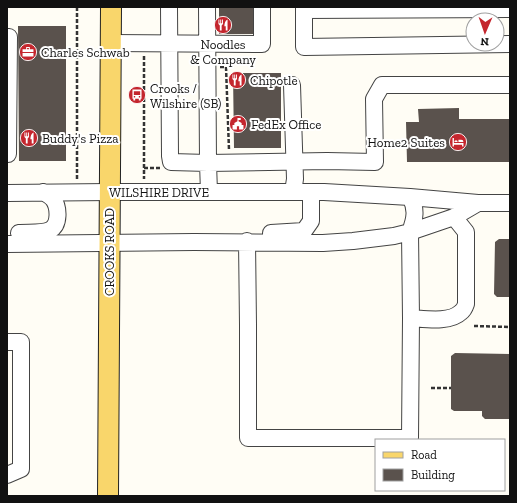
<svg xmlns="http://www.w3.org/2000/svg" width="517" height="503" font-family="'Zilla Slab',serif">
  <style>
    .building { fill: #5a524d }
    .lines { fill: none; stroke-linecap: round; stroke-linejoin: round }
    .minor-casing { stroke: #444; stroke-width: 18 }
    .major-casing { stroke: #222; stroke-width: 22 }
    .path { stroke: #333; stroke-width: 2.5; stroke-dasharray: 4 2; stroke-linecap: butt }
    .minor { stroke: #fff; stroke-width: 16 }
    .major { stroke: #f9d66b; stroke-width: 20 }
    .labels { text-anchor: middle; stroke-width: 4; stroke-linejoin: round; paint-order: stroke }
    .poi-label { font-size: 13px; fill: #111; stroke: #fff; text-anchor: start }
    .street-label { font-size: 13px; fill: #111; stroke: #fff }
  </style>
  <rect width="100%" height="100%" fill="#fffdf5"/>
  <path class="building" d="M219,7H254V34H219Z
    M18,26H66V161H19Z
    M233,73H281V148H234Z
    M459,108V119H510V162H407L406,122H419L418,109Z
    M499,239H510V297H497L494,294L495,242Z
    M455,353L510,354V418L509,419H485L482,416V411H454L451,409V356Z"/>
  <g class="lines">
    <defs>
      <path id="minor" d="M169,7L170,156L171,162L208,163L207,7
        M304,7V47L510,44
        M304,10L510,9
        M7,37H9L8,154H7
        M111,43L262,44V7
        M292,85L295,179L293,192
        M209,192L208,163L327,161L375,162L374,99L382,85H510
        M7,193L110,192H324L410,197L478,203H510
        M410,197C417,209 415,219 410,232L411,318C426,319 450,323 461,312C464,310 465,307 466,304V232L454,217
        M19,233C27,232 42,234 50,230C60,225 59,207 53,199C50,196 47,194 43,192
        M271,233L304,231L311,221V192
        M247,241L248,325V438H410L411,318
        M7,244L194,242L323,243L353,241L394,236L410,232L454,217L478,203
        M7,342H21V469L7,475"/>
      <path id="major" d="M108,496L111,7"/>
    </defs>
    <use href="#minor" class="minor-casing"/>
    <use href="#major" class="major-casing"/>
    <path class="path" d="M77,7V179
      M144,56V179
      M220,67H226L229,150
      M144,168H160
      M474,326L510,327
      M431,388H451"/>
    <use href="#minor" class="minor"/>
    <use href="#major" class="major"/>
  </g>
  <defs>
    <symbol id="restaurant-disc" viewBox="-11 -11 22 22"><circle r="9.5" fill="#c4262e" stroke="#fff"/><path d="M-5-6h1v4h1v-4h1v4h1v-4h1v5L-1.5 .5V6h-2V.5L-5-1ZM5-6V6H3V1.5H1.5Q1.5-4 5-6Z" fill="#fff"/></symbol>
    <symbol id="office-disc" viewBox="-11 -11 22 22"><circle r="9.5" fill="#c4262e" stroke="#fff"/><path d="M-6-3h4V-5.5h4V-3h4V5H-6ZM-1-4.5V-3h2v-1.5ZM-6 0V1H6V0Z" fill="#fff"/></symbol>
    <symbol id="bus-disc" viewBox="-11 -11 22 22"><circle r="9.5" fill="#c4262e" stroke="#fff"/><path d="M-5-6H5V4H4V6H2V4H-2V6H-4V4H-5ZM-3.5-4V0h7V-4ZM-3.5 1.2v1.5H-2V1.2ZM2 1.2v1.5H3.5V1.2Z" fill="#fff"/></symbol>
    <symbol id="civic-disc" viewBox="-11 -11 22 22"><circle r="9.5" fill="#c4262e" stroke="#fff"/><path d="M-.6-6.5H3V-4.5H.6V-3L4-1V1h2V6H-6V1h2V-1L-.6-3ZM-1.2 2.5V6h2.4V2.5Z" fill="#fff"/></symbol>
    <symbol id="hotel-disc" viewBox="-11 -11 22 22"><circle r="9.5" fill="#c4262e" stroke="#fff"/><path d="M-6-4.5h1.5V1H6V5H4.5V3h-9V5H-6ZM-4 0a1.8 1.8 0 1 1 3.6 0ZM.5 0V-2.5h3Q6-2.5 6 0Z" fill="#fff"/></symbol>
  </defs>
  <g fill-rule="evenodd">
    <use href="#restaurant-disc" x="213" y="15" width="20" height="20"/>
    <use href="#office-disc" x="18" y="42" width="20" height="20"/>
    <use href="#restaurant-disc" x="227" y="70" width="20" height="20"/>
    <use href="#bus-disc" x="127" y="85" width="20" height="20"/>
    <use href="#civic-disc" x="228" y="114" width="20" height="20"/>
    <use href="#restaurant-disc" x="19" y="128" width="20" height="20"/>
    <use href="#hotel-disc" x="448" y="132" width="20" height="20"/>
  </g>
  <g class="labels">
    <g class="poi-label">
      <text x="223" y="49" text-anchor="middle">Noodles<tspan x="223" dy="15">&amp; Company</tspan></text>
      <text x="41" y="57">Charles Schwab</text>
      <text x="250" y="85">Chipotle</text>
      <text x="150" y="93">Crooks /<tspan x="150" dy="15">Wilshire (SB)</tspan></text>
      <text x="251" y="129">FedEx Office</text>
      <text x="42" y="143">Buddy's Pizza</text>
      <text x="445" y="147" text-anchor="end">Home2 Suites</text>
    </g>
    <g class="street-label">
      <text x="159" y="197">WILSHIRE DRIVE</text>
      <text transform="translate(109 252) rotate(-90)" y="5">CROOKS ROAD</text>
    </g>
  </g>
  <rect width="517" height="503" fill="none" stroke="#111111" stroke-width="16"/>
  <rect x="375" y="439" width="130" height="52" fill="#ffffff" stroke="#a0a0a0"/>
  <rect x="383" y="452" width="20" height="6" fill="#f9d66b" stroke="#a0a0a0"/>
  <text x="411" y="459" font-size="12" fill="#111111">Road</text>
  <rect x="383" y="469" width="20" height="12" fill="#5a524d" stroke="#a0a0a0"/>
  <text x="411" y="479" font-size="12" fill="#111111">Building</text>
  <g transform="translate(485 32) rotate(182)"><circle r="19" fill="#ffffff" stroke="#a0a0a0"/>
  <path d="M0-3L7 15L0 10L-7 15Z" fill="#c4262e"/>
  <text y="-6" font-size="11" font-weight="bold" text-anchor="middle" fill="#111111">N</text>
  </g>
</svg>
